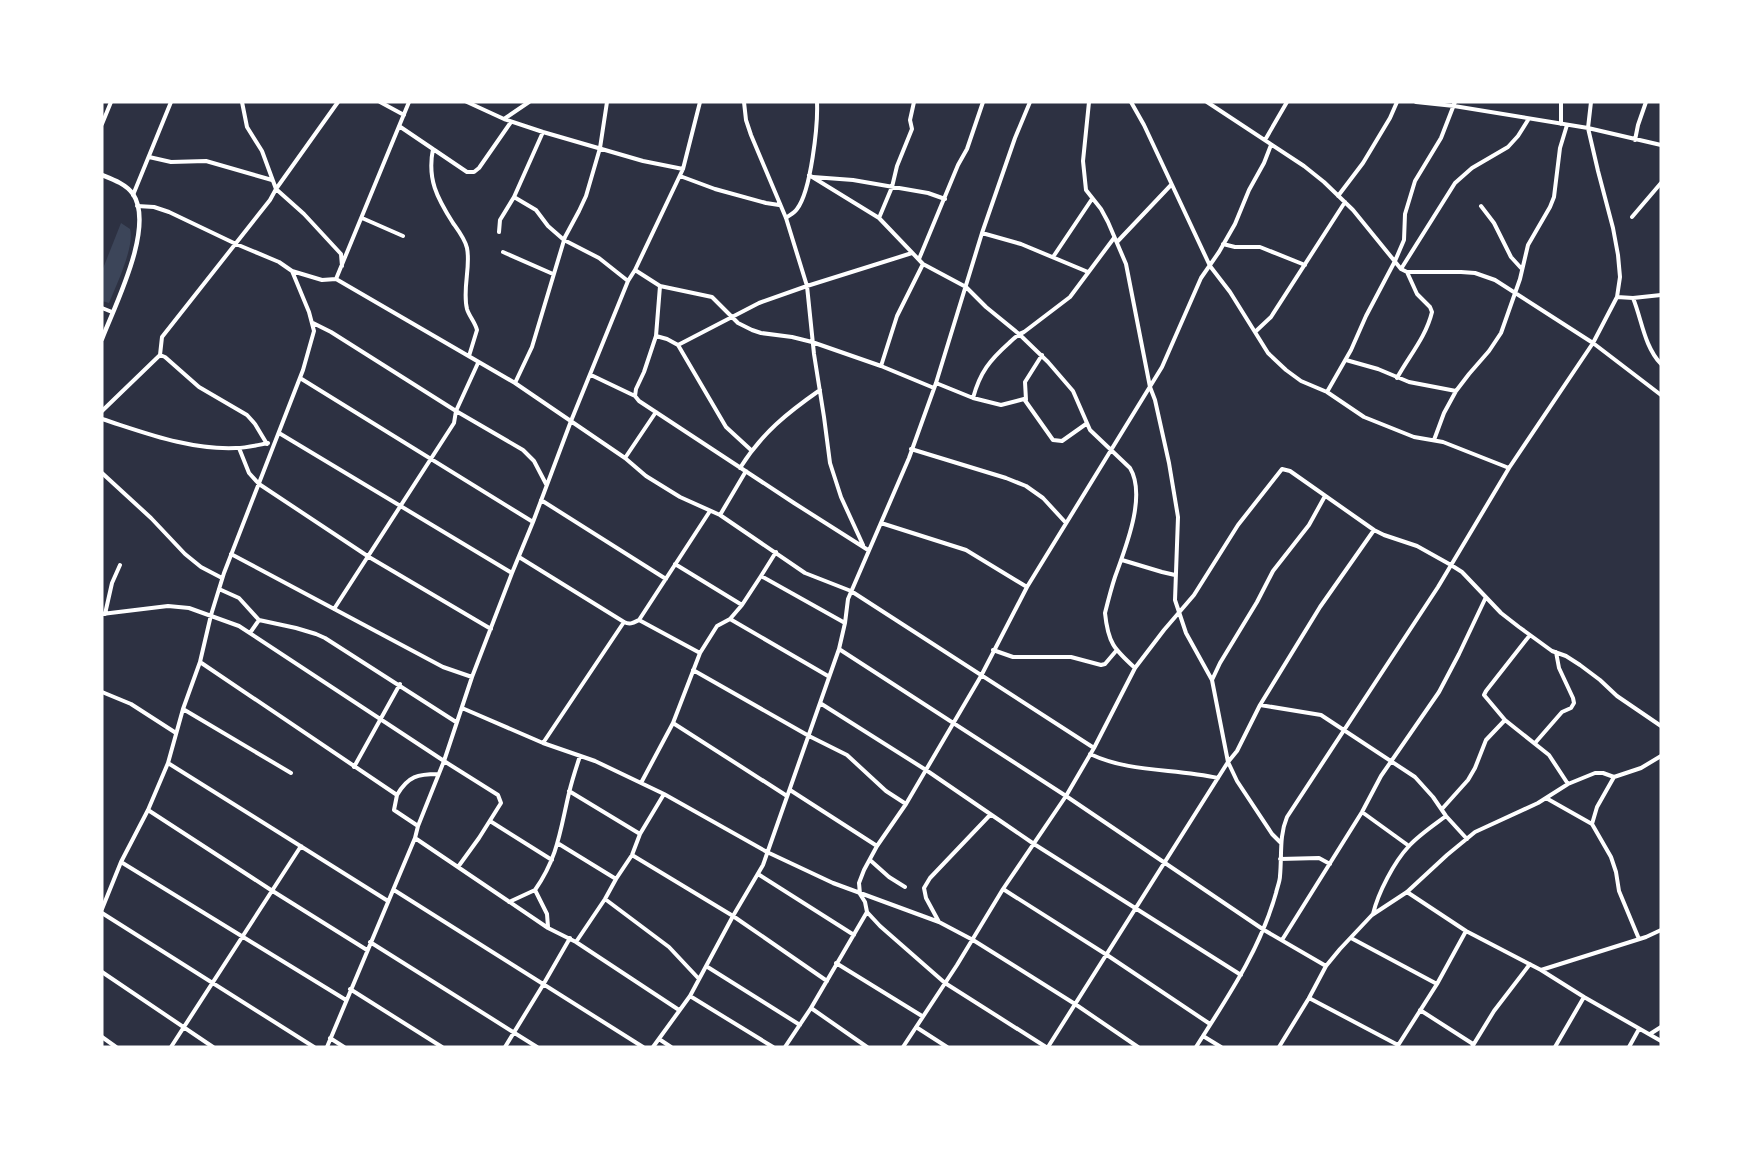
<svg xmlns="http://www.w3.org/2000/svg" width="1763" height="1149" font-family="'Titillium Web',sans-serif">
<rect width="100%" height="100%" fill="#2d3142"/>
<path fill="#3c4559" d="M 121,223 L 130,229 C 135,246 116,286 109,303 L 102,301 L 102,271 Z"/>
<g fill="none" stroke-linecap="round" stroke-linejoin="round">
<path stroke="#fff" stroke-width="4" d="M 242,102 L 247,127 L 262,151 L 276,189 L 304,214 L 341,254 L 342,266
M 380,102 L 404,115
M 467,102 L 504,119 L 543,132 L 643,161 L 683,169
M 744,102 L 746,120 L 751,135 L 786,218 L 807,286 L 814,354 L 824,417 L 830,463 L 841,497 L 863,545
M 1089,102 L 1083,161 L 1086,190 L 1101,209 L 1108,222 L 1126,264 L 1150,387 L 1155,400 L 1169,463 L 1178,517 L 1175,600 L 1186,633 L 1212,680 L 1228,762 L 1237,781 L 1272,834 L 1280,842
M 1131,102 L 1144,125 L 1210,266 L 1230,292 L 1268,353 L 1286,370 L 1301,381 L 1327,392 L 1364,417 L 1414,437 L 1443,442 L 1509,468
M 1207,102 L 1304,166 L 1324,182 L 1353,210 L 1401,269 L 1407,272 L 1461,272 L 1475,273 L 1495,280 L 1593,343 L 1661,395
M 1416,102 L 1454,106 L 1588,128 L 1661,145
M 504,119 L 529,102
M 102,124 L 111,102
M 1561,124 L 1561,102
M 399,126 L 467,172 L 474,172 L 479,168 L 511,122
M 1265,140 L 1287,102
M 1635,140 L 1638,125 L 1646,102
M 433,149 C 427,179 437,198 453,223 C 458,230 465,239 467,248 C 471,267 462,289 467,309 C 469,316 475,322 477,330 L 469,356
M 149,157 L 171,162 L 206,161 L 272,180
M 809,175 L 879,218 L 923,264 L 966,287 L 986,307 L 1019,334 L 1048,362 L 1073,391 L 1090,430 L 1130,468 C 1147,496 1125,549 1115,577 C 1111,589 1108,601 1105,613 C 1108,643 1114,649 1135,668
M 680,176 L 715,189 L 766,203 L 779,205
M 813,177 L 853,180 L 928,193 L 945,199
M 133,195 L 171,102
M 1338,196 L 1363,163 L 1390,118 L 1397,102
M 514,197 L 536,210 L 548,226 L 564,240 L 599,258 L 628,281
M 1481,206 L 1494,223 L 1511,257 L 1521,268
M 1632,217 L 1661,183
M 362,218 L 403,236
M 786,218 C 790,215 794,213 797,209 C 811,191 818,125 817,102
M 879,218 L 892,187 L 897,166 L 912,129 L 910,120 L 914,102
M 499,232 L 500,220 L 514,197 L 543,132
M 982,233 L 1021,244 L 1088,272
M 1117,242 L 1171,185
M 1223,244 L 1235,247 L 1260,247 L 1305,265
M 503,252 L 553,274
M 1053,257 L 1092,199
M 919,259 L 958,165 L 967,149 L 983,102
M 1401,269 L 1455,183 L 1472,168 L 1508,147 L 1518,136 L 1528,120
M 635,270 L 660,286 L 712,297 L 738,323 L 752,330 L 761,333 L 792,337 L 812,342 L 881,366 L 934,388
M 292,271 L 322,280 L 336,279 L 515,383 L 625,458 L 646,476 L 680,497 L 720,515 L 805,573 L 851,591 L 1094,748
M 336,279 L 409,102
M 660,286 L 656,336 L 644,372 L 636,389 L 635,396 L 639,401 L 794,503 L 868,550
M 1617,297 L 1633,298 L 1661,295
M 1633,298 C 1642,320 1644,346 1661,364
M 102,308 L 112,312
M 313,323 L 331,332 L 456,411 L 523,450 L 534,461 L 546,484
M 1255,332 L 1271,317 L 1345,202
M 656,336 L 667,339 L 678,345 L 726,427 L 751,450
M 678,345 L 759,303 L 807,286 L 912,253
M 160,355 L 162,337 L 270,200 L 276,189 L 338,102
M 1346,360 L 1378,369 L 1409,382 L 1456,391
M 881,366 L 897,316 L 923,264
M 591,375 L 635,396
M 300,378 L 533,522
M 1397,378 C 1409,356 1426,337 1432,312 L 1430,307 L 1417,294 L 1407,272
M 515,383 L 532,347 L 565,237 L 579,211 L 586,196 L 600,148 L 607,102
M 936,383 L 973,398 L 1001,405 L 1024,399 L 1053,440 L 1062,441 L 1086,424
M 1327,392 L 1351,350 L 1366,316 L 1395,261 L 1404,240 L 1405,214 L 1415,181 L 1441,138 L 1455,102
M 973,398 C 980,372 990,360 1009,343 C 1014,338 1018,334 1024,332 L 1070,297 L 1114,238
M 1026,400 L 1025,382 L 1042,355
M 102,411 L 160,355 L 165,357 L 199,387 L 247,415 L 255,424 L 267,444
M 102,419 C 146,433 189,450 236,448 C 247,448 258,445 268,443
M 279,433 L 512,573
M 1434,440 L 1444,413 L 1456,391 L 1469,374 L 1489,351 L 1501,333 L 1520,279 L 1528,245 L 1550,207 L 1554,197 L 1560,148 L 1567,125
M 239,448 L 249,473 L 259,484 L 369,557 L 491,629
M 911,449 L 1006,478 L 1026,486 L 1043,498 L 1066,523
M 625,458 L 656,412
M 740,468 C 762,433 787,413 820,390
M 102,473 L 151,518 L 185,554 L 201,567 L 222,578
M 541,500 L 666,579
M 720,515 L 746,471
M 881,523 L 966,550 L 1027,587
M 231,554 L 443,667 L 472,677
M 519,557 L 624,622 C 630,625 633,623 639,620 L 710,511
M 1122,560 L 1162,572 L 1175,575
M 675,564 L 742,605
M 761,576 L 776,552
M 219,589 L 239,598 L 259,620 L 296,628 L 316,634 L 325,638 L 456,722
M 334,609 L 454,423 L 456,411 L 478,363
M 102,614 L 168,606 L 189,608 L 239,626 L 444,761 L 498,795 L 501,803 L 479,838 L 458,867
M 105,614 L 112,583 L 120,565
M 730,619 L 828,676
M 639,620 L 700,653
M 250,633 L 259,620
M 1530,635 L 1486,691 L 1484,695 L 1505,720 L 1549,755 L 1568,784
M 839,649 L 1066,796 L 1264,930 L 1326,966
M 993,650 L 1013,657 L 1071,657 L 1101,665 L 1105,664 L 1116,651
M 200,662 L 397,795 L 394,810 L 418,826
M 693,670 L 809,736 L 847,755 L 886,791 L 906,804
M 1212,680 L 1220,663 L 1257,602 L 1273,571 L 1309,525 L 1325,496
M 102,692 L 131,704 L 176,733
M 820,703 L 926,770 L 1034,844 L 1241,975
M 1260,705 L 1321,715 L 1415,777 L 1433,797 L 1446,816 L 1467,839
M 462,708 L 543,743 L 595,761 L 664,794 L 767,852 L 833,883 L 939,922 L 973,940 L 1075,1004 L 1138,1047
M 183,709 L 291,773
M 673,723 L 787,796
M 543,743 L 624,622
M 1535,743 L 1562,712 L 1571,708 L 1574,703 L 1573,698 L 1559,668 L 1556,652
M 1090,754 C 1130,773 1175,768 1218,778
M 168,763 L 388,901
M 354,767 L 400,684
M 641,783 L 673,723 L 700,653 L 717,626 L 730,619 L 742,605 L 761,576 L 845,623
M 790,790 L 877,846
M 569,791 L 640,834
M 397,795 C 408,776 418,774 438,774
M 1546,798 L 1592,824 L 1611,857 L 1616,872 L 1619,891 L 1639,939
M 1442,809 L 1468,780 L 1475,768 L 1486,740 L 1505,720
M 148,810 L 271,890 L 367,950
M 1362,812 L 1409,846
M 490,821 L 552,860
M 1592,824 L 1597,807 L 1614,777
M 415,838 L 548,928 L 576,942 L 679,1010
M 559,844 L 616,879
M 632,855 L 733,916 L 827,981
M 1280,859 L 1319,858 L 1330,864
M 870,860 L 889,877 L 905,887
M 121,862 L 346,1000
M 758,874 L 854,935
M 1003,889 L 1107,955 L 1210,1024
M 394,890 L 643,1047
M 1407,892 L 1466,931 L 1541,970 L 1584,997 L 1661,1041
M 605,899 L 669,947 L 699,979
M 509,902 L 535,890
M 102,909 L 121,862 L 148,810 L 168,763 L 183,709 L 200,662 L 211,615 L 224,573 L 303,370 L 314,331 L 309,312 L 292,271 L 279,262 L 236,244 L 169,212 L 154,207 L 137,206
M 867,912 L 880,926 L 945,983 L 1046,1047
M 102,913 L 314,1047
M 1373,914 C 1378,893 1394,862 1409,846 C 1419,835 1434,825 1446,816
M 939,922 L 926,898 L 924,888 L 930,878 L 990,815
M 548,927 L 547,914 L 535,890 C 558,857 560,831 569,793 C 572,780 576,768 580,756
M 1351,938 L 1437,984
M 1282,940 L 1362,812 L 1381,776 L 1439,692 L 1459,654 L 1486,597
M 370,942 L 537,1047
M 576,942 L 605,899 L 616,879 L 632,855 L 640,834 L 664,794
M 836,963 L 922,1016
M 706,966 L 800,1025
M 1541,970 L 1646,937 L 1661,930
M 102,972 L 213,1047
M 350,989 L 442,1047
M 690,996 L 773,1047
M 1309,998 L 1398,1045
M 811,1008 L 867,1047
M 1420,1010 L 1473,1044
M 916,1027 L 947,1047
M 1650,1034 L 1661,1027
M 1203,1036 L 1221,1047
M 102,1037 L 116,1047
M 330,1038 L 344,1047
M 659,1039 L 671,1047
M 171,1047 L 301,846
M 327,1047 L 415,838 L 418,826 L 444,761 L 472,677 L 512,573 L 533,522 L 571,421 L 628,281 L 635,270 L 683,169 L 700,102
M 505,1047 L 543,985 L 570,938
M 653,1047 L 690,996 L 733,916 L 763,865 L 839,649 L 845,623 L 848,599 L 909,458 L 936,383 L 982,233 L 1015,138 L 1030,102
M 785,1047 L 811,1008 L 867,912 L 865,902 L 860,894 L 859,883 L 864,870 L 877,846 L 906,804 L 981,676 L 1027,587 L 1162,367 L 1201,278 L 1219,252 L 1235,224 L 1249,190 L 1264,163 L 1271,145
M 903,1047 L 957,965 L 1003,889 L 1066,796 L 1094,748 L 1135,668 L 1164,630 L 1194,595 L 1238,525 L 1282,469 L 1290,471 L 1374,530 L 1384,535 L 1417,546 L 1451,565 L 1462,572 L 1501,613 L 1519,627 L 1552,651 L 1566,656 L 1580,665 L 1600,680 L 1617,696 L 1661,726
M 1048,1047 L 1228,762 L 1237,751 L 1260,705 L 1320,607 L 1374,530
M 1196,1047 C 1227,998 1260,950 1276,893 C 1277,888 1280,881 1280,876 C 1282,855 1279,836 1287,817 L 1438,587 L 1509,468 L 1593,343 L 1617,297 L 1620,277 L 1618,255 L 1613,228 L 1598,171 L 1588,128 L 1591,102
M 1279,1047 L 1309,998 L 1326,966 L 1340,949 L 1372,915 L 1407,892 L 1447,855 L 1475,832 L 1538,803 L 1568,784 L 1595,773 L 1603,773 L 1614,777 L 1641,768 L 1661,756
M 1397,1047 L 1437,984 L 1466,931
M 1472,1047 L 1494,1011 L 1530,964
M 1555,1047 L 1584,997
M 1629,1047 L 1639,1029"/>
<path stroke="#fff" stroke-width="4.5" d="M 102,175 C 112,179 126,184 133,194 C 155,227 115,305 102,339"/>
</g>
<rect width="1763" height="1149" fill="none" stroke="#ffffff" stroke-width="207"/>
</svg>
